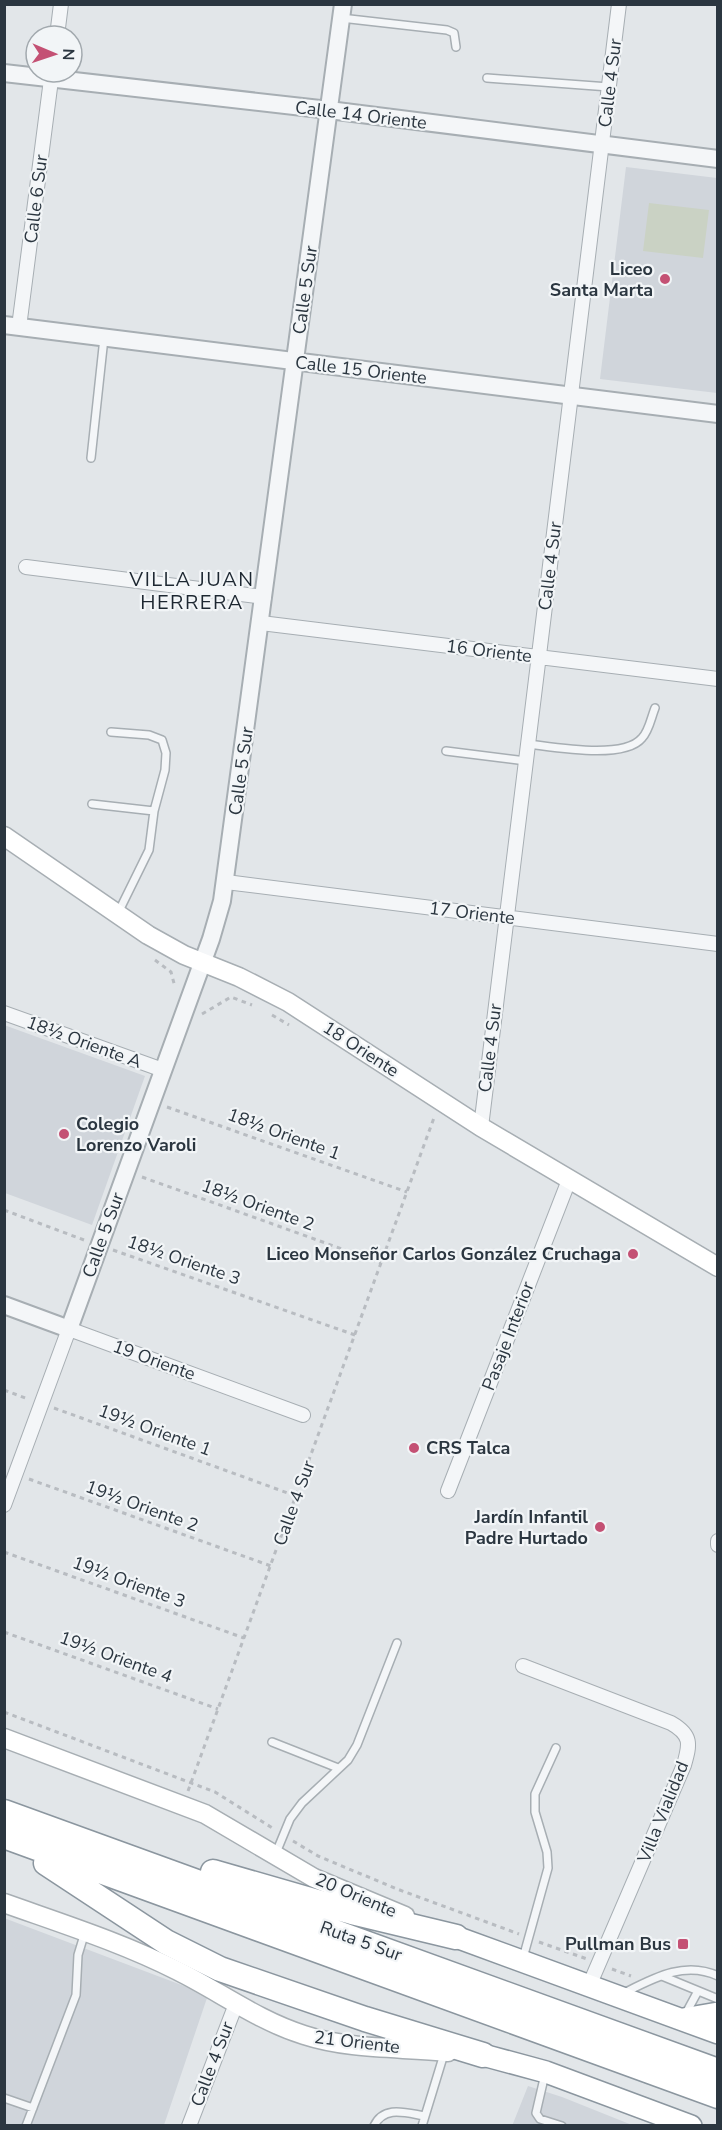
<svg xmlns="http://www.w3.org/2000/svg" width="722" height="2130" font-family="'Nunito Sans',sans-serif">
<rect width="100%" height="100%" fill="#e2e6e9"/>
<path fill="#d0d5db" d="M 626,167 L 717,178 L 717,393 L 600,379 Z
M 4,1025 L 145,1076 L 92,1225 L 5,1193 Z
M 4,1918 L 208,1995 L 164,2125 L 5,2125 Z
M 528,2086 L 562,2097 L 632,2125 L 512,2126 Z"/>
<path fill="#cad2c4" d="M 649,203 L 709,210 L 703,258 L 643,251 Z"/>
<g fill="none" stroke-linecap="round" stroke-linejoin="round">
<g stroke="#a7aeb3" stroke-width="10">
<path id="service" d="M 341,18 L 447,30 L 454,33 L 456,47
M 487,78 L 609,87
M 91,458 L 104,338
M 111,732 L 149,735 L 162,740 L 166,753 L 165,770 L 154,811 L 149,850 L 118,913
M 528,744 C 554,747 624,760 642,738 C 649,731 651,718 655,708
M 446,751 L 526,761
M 92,804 L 154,811
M 272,1742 L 338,1768
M 276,1853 L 290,1819 L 302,1803 L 348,1760 L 357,1745 L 397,1643
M 523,1958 L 548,1868 L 547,1852 L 535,1812 L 535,1794 L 556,1748
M 662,1976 L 718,1999
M 622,1994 C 652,1979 684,1960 718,1976
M 685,2015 L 698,1991
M 545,2074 L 536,2113 L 540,2119 L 562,2126
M 4,2098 L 33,2108
M 26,2126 L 76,1995 L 78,1955 L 85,1932
M 374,2126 C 384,2105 406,2113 425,2116
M 422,2126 L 444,2054"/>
</g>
<g stroke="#a7aeb3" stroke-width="16">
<path id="minor" d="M 57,36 L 61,4
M 19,327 L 52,72
M 26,567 L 264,597
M 261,623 L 718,679
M 226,882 L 718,944
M 4,1013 L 163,1070
M 481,1127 L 619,4
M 448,1491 L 569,1180
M 4,1505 L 69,1329 L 303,1415
M 718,1541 L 718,1545
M 523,1666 L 671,1723 C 692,1735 690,1744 684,1765 L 589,1986
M 189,2126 L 236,2004"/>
</g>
<g stroke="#a7aeb3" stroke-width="20">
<path id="tertiary" d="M 4,73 L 329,110 L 718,159
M 4,325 L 718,414
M 4,1305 L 69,1329 L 211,939 L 222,901 L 343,4"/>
</g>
<g stroke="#a7aeb3" stroke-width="21">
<path id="secondary" d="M 4,836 L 148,935 L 184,955 L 239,977 L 288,1002 L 481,1127 L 718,1267
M 4,1738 L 205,1814 L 314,1878 L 405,1916
M 4,1903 C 63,1924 123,1943 178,1971 C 220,1992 259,2021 304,2035 C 350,2050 400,2047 448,2052"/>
</g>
<g stroke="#8b969f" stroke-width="24">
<path id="trunk" d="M 456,1937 L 718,2033
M 683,2019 L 718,2013
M 483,2055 L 546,2072 L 691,2126"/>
</g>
<g stroke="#8b969f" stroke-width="27">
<path id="motorway" d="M 4,1812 L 718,2071
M 4,1836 L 718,2096
M 46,1863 L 166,1942 L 220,1969 L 365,2019 L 483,2055
M 213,1872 L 352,1912 L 456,1937"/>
</g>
<path stroke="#b8bcc1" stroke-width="3" stroke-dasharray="4.5 4.5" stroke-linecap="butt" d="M 155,960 L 171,972 L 175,987
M 202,1014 L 231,997 L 252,1005
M 272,1015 L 289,1025
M 167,1107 L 407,1192
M 142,1177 L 381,1263
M 4,1210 L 84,1240
M 113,1250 L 355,1335
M 4,1390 L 28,1399
M 54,1408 L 296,1496
M 29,1479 L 271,1566
M 4,1552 L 244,1638
M 4,1632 L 218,1709
M 4,1712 L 215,1792 L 274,1829
M 188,1791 L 435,1115
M 293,1841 L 318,1856 L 397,1889 L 519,1934
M 539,1942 L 587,1959
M 612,1969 L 631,1976"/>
<use href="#service" stroke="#f4f6f8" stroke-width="7"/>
<use href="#minor" stroke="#f4f6f8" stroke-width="14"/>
<use href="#tertiary" stroke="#f4f6f8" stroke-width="16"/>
<use href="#secondary" stroke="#fff" stroke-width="18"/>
<use href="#trunk" stroke="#fff" stroke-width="21"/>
<use href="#motorway" stroke="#fff" stroke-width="24"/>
</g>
<g fill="#c45174" stroke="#f2f5f7" stroke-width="2">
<circle cx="665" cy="279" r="6"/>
<circle cx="64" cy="1134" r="6"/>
<circle cx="633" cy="1254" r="6"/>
<circle cx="414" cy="1448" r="6"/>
<circle cx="600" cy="1527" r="6"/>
<rect x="677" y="1938" width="12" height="12" rx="3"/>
</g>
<g text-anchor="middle" stroke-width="4.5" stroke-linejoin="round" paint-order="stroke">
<g font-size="18" fill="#2b3640" stroke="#f2f5f7">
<text transform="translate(610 83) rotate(-83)" y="6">Calle 4 Sur</text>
<text transform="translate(361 115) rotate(7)" y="6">Calle 14 Oriente</text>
<text transform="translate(36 199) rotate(-83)" y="6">Calle 6 Sur</text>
<text transform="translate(305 290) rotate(-82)" y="6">Calle 5 Sur</text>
<text transform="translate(361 370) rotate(7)" y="6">Calle 15 Oriente</text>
<text transform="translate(550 566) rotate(-83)" y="6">Calle 4 Sur</text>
<text transform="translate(489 651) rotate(7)" y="6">16 Oriente</text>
<text transform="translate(241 771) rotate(-82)" y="6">Calle 5 Sur</text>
<text transform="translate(472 913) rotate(7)" y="6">17 Oriente</text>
<text transform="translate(84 1042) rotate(20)" y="6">18½ Oriente A</text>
<text transform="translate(490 1048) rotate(-83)" y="6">Calle 4 Sur</text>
<text transform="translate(361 1049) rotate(33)" y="6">18 Oriente</text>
<text transform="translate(284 1134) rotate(20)" y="6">18½ Oriente 1</text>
<text transform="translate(258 1205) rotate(20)" y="6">18½ Oriente 2</text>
<text transform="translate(103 1235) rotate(-70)" y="6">Calle 5 Sur</text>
<text transform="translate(184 1260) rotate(19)" y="6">18½ Oriente 3</text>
<text transform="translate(508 1336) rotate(-69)" y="6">Pasaje Interior</text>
<text transform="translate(154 1360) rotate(20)" y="6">19 Oriente</text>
<text transform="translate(155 1430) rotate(20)" y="6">19½ Oriente 1</text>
<text transform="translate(294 1503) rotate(-70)" y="6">Calle 4 Sur</text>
<text transform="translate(142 1506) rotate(20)" y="6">19½ Oriente 2</text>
<text transform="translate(129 1582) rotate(20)" y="6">19½ Oriente 3</text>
<text transform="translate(116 1657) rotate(20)" y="6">19½ Oriente 4</text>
<text transform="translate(663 1812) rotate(-68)" y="6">Villa Vialidad</text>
<text transform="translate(356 1895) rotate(23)" y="6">20 Oriente</text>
<text transform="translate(361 1941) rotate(20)" y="6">Ruta 5 Sur</text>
<text transform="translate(357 2042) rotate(7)" y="6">21 Oriente</text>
<text transform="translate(212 2064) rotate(-69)" y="6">Calle 4 Sur</text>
</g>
<g font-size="18" font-weight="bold" fill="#2b3640" stroke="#f2f5f7" text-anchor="end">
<text x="653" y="275">Liceo<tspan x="653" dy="21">Santa Marta</tspan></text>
<text x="76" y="1130" text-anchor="start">Colegio<tspan x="76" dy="21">Lorenzo Varoli</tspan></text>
<text x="621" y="1260">Liceo Monseñor Carlos González Cruchaga</text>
<text x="426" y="1454" text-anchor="start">CRS Talca</text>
<text x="588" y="1523">Jardín Infantil<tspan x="588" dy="21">Padre Hurtado</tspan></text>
<text x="671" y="1950">Pullman Bus</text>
</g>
<g font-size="20" letter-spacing="1.5" fill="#1d2731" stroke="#f2f5f7">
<text x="192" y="586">VILLA JUAN<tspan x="192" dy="23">HERRERA</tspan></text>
</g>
</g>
<rect width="722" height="2130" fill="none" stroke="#2b3640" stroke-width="12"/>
<g transform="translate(54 54) rotate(92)"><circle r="28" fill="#f2f5f7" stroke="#a2a9ae" stroke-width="1.5"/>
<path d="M0-4.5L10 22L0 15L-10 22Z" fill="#c45174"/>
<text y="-9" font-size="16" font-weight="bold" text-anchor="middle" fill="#2b3640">N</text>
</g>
</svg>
